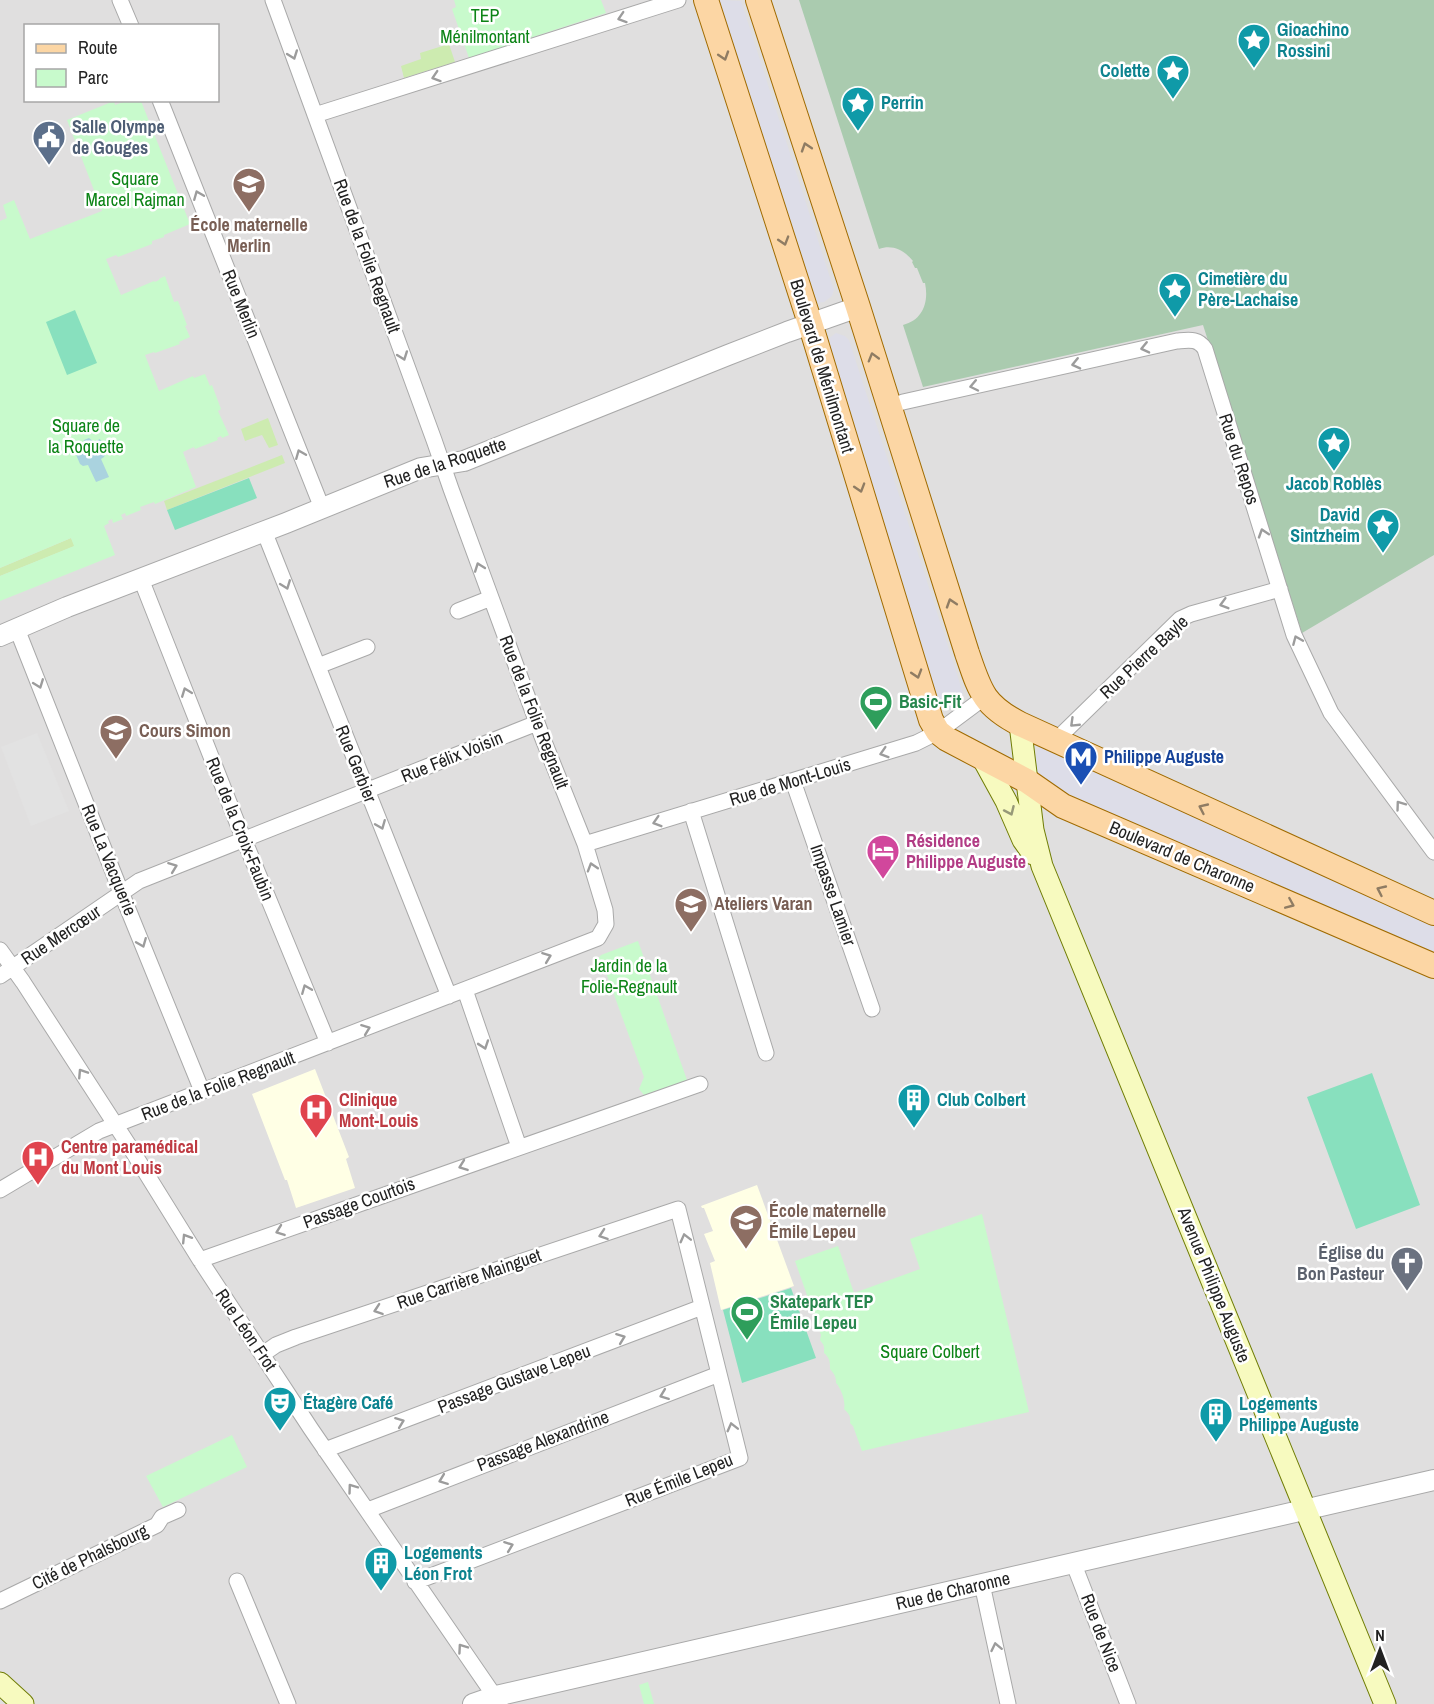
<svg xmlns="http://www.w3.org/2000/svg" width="1434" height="1704" font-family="'Archivo Narrow',sans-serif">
<rect width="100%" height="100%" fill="#f2efe9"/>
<path fill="#e0dfdf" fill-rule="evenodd" d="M 0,0 L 1434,0 L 1434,1704 L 0,1704 ZM 26,26 L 218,26 L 218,100 L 26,100 Z"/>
<path fill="#ffffe5" d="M 315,1069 L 349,1157 L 346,1159 L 355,1188 L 296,1208 L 287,1180 L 285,1180 L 252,1094 Z
M 757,1185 L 794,1286 L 721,1310 L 710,1263 L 715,1261 L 704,1234 L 713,1231 L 704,1208 L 702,1208 L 701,1206 Z"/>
<path fill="#cdebb0" d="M 449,44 L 455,62 L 404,78 L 401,66 L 421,59 L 420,53 Z
M 268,418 L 278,445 L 269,448 L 262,435 L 245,441 L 241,429 Z
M 282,455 L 285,463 L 167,510 L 164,501 Z
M 71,538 L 75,546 L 0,576 L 0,568 Z"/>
<path fill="#aacbaf" d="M 799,0 L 1434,0 L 1434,555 L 1302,633 L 1203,325 L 923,387 L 903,325 C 923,320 929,302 925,283 L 923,283 L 917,268 L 915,268 L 912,262 L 913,261 C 904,250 892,244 879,249 Z"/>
<path fill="#c8facc" d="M 454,0 L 601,0 L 606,13 L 469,58 L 452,9 L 456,7 Z
M 114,101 L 115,105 L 126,101 L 141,101 L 190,224 L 164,235 L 164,237 L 152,241 L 152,244 L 118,257 L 116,255 L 106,259 L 121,295 L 154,281 L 155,282 L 159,280 L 159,279 L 165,276 L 174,302 L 178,301 L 187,325 L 185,326 L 190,337 L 179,342 L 180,344 L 155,353 L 154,352 L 145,355 L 159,391 L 193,376 L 194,378 L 205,374 L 210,386 L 212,385 L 221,409 L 218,411 L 229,435 L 222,438 L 221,436 L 217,438 L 218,440 L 195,449 L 194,447 L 183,452 L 196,487 L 155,504 L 154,502 L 140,507 L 141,510 L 126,516 L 125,513 L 121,515 L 123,519 L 113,523 L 112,519 L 108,521 L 109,523 L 104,526 L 115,555 L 0,601 L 0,576 L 74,546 L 71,538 L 0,568 L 0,221 L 7,218 L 3,205 L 14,200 L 30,239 L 102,211 L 67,120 Z
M 638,941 L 687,1080 L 644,1095 L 639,1089 L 644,1077 L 605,970 L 593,964 L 601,955 Z
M 982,1214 L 1029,1412 L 862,1451 L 853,1426 L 850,1423 C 851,1416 849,1414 844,1409 C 846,1402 841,1388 836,1383 C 836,1376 834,1374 830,1369 C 830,1362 830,1358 824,1353 C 824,1345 825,1347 820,1340 L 821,1335 L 795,1261 L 838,1246 L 854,1293 L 920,1269 L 910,1239 Z
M 232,1435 L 247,1467 L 163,1507 L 146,1476 Z
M 648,1682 L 654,1704 L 644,1704 L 639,1685 Z"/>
<path fill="#88e0be" d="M 75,310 L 97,363 L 67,375 L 46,322 Z
M 249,478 L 257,498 L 175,530 L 167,510 Z
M 1372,1073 L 1420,1205 L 1356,1229 L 1307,1097 Z
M 791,1288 L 816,1358 L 742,1383 L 723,1310 Z"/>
<path fill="#e2e2e2" d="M 37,733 L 69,811 L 31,826 L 1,747 Z"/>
<path fill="#dddde8" d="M 721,0 L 741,1 L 834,290 L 832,296 L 824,302 L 816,303 L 812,300 L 719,3 Z
M 836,333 L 845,336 L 849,340 L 963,693 L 960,704 L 951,709 L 942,707 L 937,701 L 826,342 L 828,339 Z
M 1041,747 L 1044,747 L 1434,924 L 1434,959 L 1044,783 L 1036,776 L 1034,762 L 1038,749 Z"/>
<path fill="#aad3df" d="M 89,438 L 94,442 L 100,439 L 106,453 L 104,457 L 101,459 L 109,477 L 96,482 L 88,465 L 83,466 L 80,464 L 74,450 L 82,447 L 84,440 Z"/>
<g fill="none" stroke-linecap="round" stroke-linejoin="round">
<g stroke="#a9a9a9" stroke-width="17">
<path id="minor" d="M 120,0 L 131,26
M 160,100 L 322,508
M 315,115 L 678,0
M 888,407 L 903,402 L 1177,341 C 1189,340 1198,338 1205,349 L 1294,635 L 1331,713 L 1434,852
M 264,531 L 449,996
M 141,579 L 238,825 L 328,1043
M 458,611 L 491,598
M 17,629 L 121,892 L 202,1091
M 318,666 L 367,647
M 1056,740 L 1180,619 L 1191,614 L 1280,589
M 793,781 L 872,1009
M 691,811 L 766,1053
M 585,844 L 916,743 L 938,732 L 985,697
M 0,950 L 23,982 L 128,1144 L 200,1260 L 311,1429 L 500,1704
M 0,976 L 139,881 L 537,723
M 465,990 L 519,1147
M 0,1190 L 99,1131 L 598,938 L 606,924 L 605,910 L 585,844 L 543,739 L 451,489 L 434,440 L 273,0
M 200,1260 L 700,1084
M 263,1354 L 276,1345 L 296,1337 L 678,1209 L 740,1458 L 415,1582
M 325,1450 L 702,1307
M 368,1510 L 719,1374
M 1073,1562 L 1128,1704
M 237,1581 L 288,1704
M 982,1584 L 1008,1704
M 0,1601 L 157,1525 L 162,1517 L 178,1510"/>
</g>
<g stroke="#a9a9a9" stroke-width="22">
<path id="tertiary" d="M 0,636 L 67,607 L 286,523 L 421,468 L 464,461 L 728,355 L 787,332 L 858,307
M 473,1704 L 496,1696 L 1434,1480"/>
</g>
<g stroke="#707d05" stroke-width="23">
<path id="secondary" d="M 1020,724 L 1033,830 L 1042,866 L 1385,1704
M 983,759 L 1006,801 L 1023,840 L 1033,854
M 0,1683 L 23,1704"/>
</g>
<g stroke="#a06b00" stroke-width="26">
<path id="primary" d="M 706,0 L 810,323 L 931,720 L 938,732 L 947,739 L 1027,781 L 1063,806 L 1434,966
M 758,0 L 858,307 L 967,653 C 980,691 983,705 1020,724 L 1434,913"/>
</g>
<use href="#minor" stroke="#fff" stroke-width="15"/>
<use href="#tertiary" stroke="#fff" stroke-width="20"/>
<use href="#secondary" stroke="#f7fabf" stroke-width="21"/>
<use href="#primary" stroke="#fcd6a4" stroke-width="24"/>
</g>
<defs><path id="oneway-chevron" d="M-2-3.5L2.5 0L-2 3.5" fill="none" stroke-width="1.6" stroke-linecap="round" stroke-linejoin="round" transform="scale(1.5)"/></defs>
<g stroke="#9c9c9c">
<use href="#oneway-chevron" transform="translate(622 18) rotate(162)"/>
<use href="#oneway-chevron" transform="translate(293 55) rotate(70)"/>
<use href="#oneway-chevron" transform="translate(436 77) rotate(162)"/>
<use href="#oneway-chevron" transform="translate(198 195) rotate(-112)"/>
<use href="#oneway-chevron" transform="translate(1145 348) rotate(167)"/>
<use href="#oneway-chevron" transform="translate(403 356) rotate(70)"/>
<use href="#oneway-chevron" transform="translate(1076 364) rotate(167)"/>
<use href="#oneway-chevron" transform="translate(974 386) rotate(168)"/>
<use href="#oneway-chevron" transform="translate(300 454) rotate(-112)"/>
<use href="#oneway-chevron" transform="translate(1263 533) rotate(-108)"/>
<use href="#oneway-chevron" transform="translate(479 567) rotate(-110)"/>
<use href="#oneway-chevron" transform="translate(286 585) rotate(69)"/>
<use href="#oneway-chevron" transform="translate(1224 604) rotate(164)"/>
<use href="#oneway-chevron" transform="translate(1297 640) rotate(-113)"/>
<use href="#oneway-chevron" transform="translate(39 684) rotate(69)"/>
<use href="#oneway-chevron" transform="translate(186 692) rotate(-111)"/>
<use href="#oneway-chevron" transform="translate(1074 723) rotate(136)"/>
<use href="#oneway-chevron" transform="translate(884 753) rotate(163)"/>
<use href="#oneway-chevron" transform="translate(1400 805) rotate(-126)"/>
<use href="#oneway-chevron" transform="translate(657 822) rotate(163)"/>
<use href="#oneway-chevron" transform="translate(381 825) rotate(68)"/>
<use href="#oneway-chevron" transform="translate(173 867) rotate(-21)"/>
<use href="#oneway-chevron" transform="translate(592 867) rotate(-107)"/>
<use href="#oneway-chevron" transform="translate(142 943) rotate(68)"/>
<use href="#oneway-chevron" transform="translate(547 957) rotate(-21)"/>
<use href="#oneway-chevron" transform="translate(306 989) rotate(-112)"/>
<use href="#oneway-chevron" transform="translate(366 1029) rotate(-21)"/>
<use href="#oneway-chevron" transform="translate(484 1045) rotate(71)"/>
<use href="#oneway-chevron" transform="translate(82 1073) rotate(-123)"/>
<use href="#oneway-chevron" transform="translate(463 1166) rotate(160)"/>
<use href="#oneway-chevron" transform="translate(280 1231) rotate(160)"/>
<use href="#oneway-chevron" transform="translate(603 1235) rotate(161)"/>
<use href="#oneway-chevron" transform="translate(186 1238) rotate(-122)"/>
<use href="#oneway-chevron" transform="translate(685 1238) rotate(-104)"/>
<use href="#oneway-chevron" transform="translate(378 1310) rotate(161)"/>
<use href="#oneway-chevron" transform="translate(621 1338) rotate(-21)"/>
<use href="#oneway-chevron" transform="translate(664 1395) rotate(159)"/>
<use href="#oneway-chevron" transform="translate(400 1422) rotate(-21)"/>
<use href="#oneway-chevron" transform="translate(732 1427) rotate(-104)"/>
<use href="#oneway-chevron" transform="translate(443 1480) rotate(159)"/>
<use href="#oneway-chevron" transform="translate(352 1488) rotate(-126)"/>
<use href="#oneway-chevron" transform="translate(509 1546) rotate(-21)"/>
<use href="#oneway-chevron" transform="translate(996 1647) rotate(-102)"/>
<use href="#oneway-chevron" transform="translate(462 1648) rotate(-125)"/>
</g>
<g stroke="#8f7c63">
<use href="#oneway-chevron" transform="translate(724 56) rotate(72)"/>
<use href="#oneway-chevron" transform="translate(806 147) rotate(-108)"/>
<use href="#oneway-chevron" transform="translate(784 241) rotate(73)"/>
<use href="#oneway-chevron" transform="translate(873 357) rotate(-106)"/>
<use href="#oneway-chevron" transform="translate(860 488) rotate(73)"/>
<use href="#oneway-chevron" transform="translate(951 603) rotate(-108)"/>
<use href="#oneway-chevron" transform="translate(917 674) rotate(73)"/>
<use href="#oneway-chevron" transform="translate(1203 808) rotate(-155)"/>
<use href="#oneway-chevron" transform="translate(1381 890) rotate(-155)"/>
<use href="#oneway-chevron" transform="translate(1290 904) rotate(23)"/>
</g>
<use stroke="#979978" href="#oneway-chevron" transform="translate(1010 811) rotate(66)"/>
<defs>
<g id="sight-pin" transform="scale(1.725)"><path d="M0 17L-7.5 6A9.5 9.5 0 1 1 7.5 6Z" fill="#0f9aa8" stroke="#fff"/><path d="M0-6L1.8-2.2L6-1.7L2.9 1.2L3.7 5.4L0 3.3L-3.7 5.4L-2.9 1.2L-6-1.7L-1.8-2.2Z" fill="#fff"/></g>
<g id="civic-pin" transform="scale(1.725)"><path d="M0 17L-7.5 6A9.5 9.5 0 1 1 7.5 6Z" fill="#5c6f8a" stroke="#fff"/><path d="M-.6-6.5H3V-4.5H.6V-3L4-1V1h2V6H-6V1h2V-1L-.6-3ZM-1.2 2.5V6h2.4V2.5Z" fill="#fff"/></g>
<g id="school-pin" transform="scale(1.725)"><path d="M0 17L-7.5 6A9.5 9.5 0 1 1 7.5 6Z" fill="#8d6e63" stroke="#fff"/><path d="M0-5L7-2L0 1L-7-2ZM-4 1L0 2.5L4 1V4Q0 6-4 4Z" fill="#fff"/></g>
<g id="stadium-pin" transform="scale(1.725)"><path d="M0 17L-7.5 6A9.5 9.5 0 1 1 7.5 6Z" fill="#2e9e5b" stroke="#fff"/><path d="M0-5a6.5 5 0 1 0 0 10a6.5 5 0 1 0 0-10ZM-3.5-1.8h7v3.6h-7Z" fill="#fff"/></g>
<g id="university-pin" transform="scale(1.725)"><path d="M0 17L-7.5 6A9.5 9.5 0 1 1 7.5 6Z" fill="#8d6e63" stroke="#fff"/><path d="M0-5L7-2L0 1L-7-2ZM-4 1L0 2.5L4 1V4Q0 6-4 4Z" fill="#fff"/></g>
<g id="metro-pin" transform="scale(1.725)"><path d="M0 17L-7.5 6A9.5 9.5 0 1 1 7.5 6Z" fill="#1a4fb4" stroke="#fff"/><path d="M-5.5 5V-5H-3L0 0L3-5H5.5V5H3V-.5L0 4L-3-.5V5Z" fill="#fff"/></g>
<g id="hotel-pin" transform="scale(1.725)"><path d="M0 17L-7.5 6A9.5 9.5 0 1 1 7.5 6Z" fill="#d1479c" stroke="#fff"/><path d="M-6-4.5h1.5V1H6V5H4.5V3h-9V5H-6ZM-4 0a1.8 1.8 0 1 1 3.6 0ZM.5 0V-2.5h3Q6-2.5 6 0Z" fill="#fff"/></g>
<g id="building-pin" transform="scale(1.725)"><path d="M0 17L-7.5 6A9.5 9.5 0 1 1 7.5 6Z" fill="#0f9aa8" stroke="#fff"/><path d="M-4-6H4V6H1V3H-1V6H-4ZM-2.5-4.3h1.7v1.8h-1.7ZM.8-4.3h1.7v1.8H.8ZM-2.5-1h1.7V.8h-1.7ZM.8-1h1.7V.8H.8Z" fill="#fff"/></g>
<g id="hospital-pin" transform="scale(1.725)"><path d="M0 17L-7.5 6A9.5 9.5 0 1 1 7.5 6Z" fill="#e0444e" stroke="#fff"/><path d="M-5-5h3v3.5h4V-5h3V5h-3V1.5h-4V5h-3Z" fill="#fff"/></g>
<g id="church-pin" transform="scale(1.725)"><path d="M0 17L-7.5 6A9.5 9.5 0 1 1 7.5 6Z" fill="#6b7280" stroke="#fff"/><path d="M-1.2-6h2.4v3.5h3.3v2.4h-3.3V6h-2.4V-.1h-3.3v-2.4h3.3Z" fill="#fff"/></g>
<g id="theatre-pin" transform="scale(1.725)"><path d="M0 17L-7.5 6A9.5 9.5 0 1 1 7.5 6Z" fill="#0f9aa8" stroke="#fff"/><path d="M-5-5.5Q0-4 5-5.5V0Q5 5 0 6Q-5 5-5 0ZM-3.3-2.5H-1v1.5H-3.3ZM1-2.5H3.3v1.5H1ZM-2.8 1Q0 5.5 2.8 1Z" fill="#fff"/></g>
</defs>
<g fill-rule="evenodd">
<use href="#sight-pin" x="1254" y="40"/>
<use href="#sight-pin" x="1173" y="71"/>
<use href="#sight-pin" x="858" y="103"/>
<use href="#civic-pin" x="49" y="137"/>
<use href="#school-pin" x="249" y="184"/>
<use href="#sight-pin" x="1175" y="289"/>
<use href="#sight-pin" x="1334" y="443"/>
<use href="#sight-pin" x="1383" y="525"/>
<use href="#stadium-pin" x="876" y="702"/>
<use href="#university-pin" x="116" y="731"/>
<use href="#metro-pin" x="1081" y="757"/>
<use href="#hotel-pin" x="883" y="851"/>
<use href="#university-pin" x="691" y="904"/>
<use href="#building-pin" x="914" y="1100"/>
<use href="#hospital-pin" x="316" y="1110"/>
<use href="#hospital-pin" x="38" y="1157"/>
<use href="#school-pin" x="746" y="1221"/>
<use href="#church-pin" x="1407" y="1263"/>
<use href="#stadium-pin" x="747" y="1312"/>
<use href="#theatre-pin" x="280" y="1403"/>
<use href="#building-pin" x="1216" y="1414"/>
<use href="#building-pin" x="381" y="1563"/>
</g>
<g text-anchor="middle" stroke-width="5" stroke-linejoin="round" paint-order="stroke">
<g font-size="18" fill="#0c8416" stroke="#fff">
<text x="485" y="22">TEP<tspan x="485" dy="21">Ménilmontant</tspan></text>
<text x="135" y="185">Square<tspan x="135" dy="21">Marcel Rajman</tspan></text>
<text x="86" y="432">Square de<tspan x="86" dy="21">la Roquette</tspan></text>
<text x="629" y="972">Jardin de la<tspan x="629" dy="21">Folie-Regnault</tspan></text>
<text x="930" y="1358">Square Colbert</text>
</g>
<g font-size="18" font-weight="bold" fill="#0d838f" stroke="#fff" text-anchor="start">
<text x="1277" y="36">Gioachino<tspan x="1277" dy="21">Rossini</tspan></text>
<text x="1150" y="77" text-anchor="end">Colette</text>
<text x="881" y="109">Perrin</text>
<text x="1198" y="285">Cimetière du<tspan x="1198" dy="21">Père-Lachaise</tspan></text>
<text x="1334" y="490" text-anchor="middle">Jacob Roblès</text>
<text x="1360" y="521" text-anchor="end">David<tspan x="1360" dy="21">Sintzheim</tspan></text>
<text x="937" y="1106">Club Colbert</text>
<text x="303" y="1409">Étagère Café</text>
<text x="1239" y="1410">Logements<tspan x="1239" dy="21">Philippe Auguste</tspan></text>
<text x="404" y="1559">Logements<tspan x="404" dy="21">Léon Frot</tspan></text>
</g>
<g font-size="18" font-weight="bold" fill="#4e5e75" stroke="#fff" text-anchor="start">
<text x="72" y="133">Salle Olympe<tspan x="72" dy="21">de Gouges</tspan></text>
</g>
<g font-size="18" font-weight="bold" fill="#785e54" stroke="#fff" text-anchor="start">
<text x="249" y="231" text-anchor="middle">École maternelle<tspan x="249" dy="21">Merlin</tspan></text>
<text x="139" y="737">Cours Simon</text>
<text x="714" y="910">Ateliers Varan</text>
<text x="769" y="1217">École maternelle<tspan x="769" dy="21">Émile Lepeu</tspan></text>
</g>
<g font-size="18" fill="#222" stroke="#fff">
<text transform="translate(367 256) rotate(70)" y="6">Rue de la Folie Regnault</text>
<text transform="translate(241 304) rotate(68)" y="6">Rue Merlin</text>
<text transform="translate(822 366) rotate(73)" y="6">Boulevard de Ménilmontant</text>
<text transform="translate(1239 459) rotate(72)" y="6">Rue du Repos</text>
<text transform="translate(445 463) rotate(-18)" y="6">Rue de la Roquette</text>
<text transform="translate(1144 657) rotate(-43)" y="6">Rue Pierre Bayle</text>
<text transform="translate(534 712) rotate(69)" y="6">Rue de la Folie Regnault</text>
<text transform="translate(452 757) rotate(-22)" y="6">Rue Félix Voisin</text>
<text transform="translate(356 764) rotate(68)" y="6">Rue Gerbier</text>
<text transform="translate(790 782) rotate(-17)" y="6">Rue de Mont-Louis</text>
<text transform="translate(240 829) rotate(68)" y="6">Rue de la Croix-Faubin</text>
<text transform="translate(1182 857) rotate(23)" y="6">Boulevard de Charonne</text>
<text transform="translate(109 860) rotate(68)" y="6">Rue La Vacquerie</text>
<text transform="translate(833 895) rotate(71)" y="6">Impasse Lamier</text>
<text transform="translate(61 935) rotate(-34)" y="6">Rue Mercœur</text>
<text transform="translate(218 1086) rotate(-21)" y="6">Rue de la Folie Regnault</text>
<text transform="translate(359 1203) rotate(-20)" y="6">Passage Courtois</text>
<text transform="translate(469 1279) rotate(-19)" y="6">Rue Carrière Mainguet</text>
<text transform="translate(1214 1285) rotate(68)" y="6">Avenue Philippe Auguste</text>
<text transform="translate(246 1330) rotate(56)" y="6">Rue Léon Frot</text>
<text transform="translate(514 1379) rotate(-21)" y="6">Passage Gustave Lepeu</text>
<text transform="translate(543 1441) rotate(-21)" y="6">Passage Alexandrine</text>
<text transform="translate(679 1480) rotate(-22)" y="6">Rue Émile Lepeu</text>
<text transform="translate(90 1557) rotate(-26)" y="6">Cité de Phalsbourg</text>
<text transform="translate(953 1591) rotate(-13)" y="6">Rue de Charonne</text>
<text transform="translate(1101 1633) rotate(69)" y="6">Rue de Nice</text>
</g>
<g font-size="18" font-weight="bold" fill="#27864d" stroke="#fff" text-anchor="start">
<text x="899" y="708">Basic-Fit</text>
<text x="770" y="1308">Skatepark TEP<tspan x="770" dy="21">Émile Lepeu</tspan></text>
</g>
<g font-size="18" font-weight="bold" fill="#164399" stroke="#fff" text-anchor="start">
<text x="1104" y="763">Philippe Auguste</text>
</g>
<g font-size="18" font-weight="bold" fill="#b23c85" stroke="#fff" text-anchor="start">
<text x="906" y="847">Résidence<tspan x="906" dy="21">Philippe Auguste</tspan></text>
</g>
<g font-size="18" font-weight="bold" fill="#be3a42" stroke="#fff" text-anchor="start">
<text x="339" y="1106">Clinique<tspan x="339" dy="21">Mont-Louis</tspan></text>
<text x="61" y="1153">Centre paramédical<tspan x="61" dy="21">du Mont Louis</tspan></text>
</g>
<g font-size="18" font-weight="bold" fill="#5b616d" stroke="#fff" text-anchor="end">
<text x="1384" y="1259">Église du<tspan x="1384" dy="21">Bon Pasteur</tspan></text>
</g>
</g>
<rect x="24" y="24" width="195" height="78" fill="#ffffff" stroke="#a7a7a7" stroke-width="1.5"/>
<rect x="36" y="44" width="30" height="9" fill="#fcd6a4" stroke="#a7a7a7" stroke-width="1.5"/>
<text x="78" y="54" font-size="18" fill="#222222">Route</text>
<rect x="36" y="69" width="30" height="18" fill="#c8facc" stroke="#a7a7a7" stroke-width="1.5"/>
<text x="78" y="84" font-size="18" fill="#222222">Parc</text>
<g transform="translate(1380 1650)" stroke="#ffffff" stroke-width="4.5" paint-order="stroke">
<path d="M0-4.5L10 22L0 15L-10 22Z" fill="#222222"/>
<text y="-9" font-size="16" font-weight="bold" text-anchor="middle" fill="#222222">N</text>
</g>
</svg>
